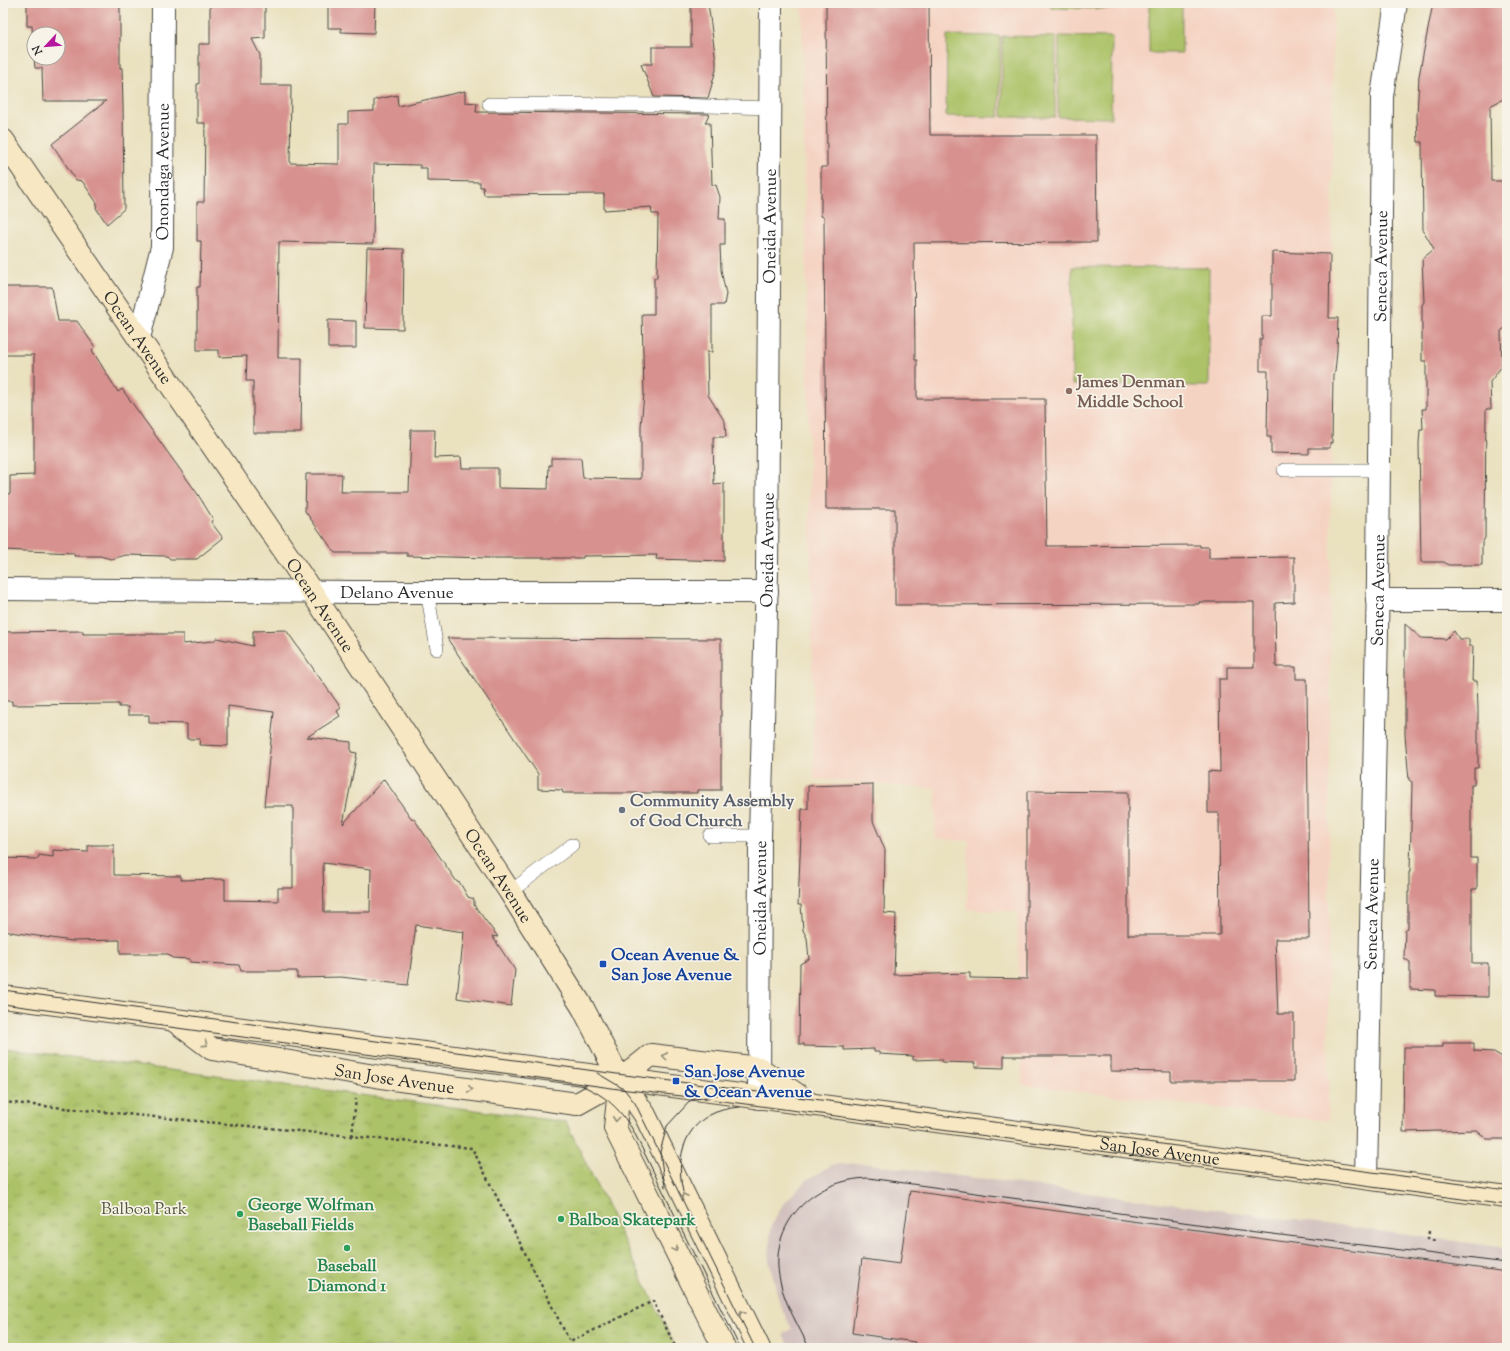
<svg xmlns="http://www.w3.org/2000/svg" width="1510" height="1351" font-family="'Sorts Mill Goudy',serif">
<defs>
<pattern id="park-tufts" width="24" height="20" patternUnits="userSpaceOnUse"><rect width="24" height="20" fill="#acc267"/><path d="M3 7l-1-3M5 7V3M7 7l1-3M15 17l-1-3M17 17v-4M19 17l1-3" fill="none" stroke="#8c9e55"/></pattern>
</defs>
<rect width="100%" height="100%" fill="#f7f3e8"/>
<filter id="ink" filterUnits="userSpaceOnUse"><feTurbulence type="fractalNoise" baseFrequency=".025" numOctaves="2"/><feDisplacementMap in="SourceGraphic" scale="8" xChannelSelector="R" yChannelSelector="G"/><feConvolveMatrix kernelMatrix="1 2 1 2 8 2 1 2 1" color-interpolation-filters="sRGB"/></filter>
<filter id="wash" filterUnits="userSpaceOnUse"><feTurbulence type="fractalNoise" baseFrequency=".012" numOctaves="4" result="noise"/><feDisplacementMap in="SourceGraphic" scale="16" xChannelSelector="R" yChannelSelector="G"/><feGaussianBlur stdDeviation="0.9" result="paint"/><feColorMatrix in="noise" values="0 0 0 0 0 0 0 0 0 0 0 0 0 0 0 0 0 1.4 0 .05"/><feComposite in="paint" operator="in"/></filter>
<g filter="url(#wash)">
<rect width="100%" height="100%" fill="#eae1bf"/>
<path fill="#f5d3c2" d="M 802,3 L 1333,3 L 1328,1121 L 1022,1085 L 1017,912 L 967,909 L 969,841 L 935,839 L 936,789 L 814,779 Z"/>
<path fill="#d1c0bd" d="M 861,1163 L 1507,1248 L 1507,1348 L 790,1348 L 783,1334 L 792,1329 L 780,1305 L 769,1260 L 771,1226 L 783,1204 L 808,1179 L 832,1165 Z"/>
<path fill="#acc267" stroke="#6c7649" d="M 1051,3 L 1117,3 L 1117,9 L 1051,8 Z
M 1149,3 L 1182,3 L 1182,53 L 1149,53 Z
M 947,35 L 1000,36 L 999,117 L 946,116 Z
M 1002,36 L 1056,37 L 1055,117 L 1002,117 Z
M 1059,36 L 1112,37 L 1111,118 L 1058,117 Z
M 1072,267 L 1209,268 L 1209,386 L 1072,385 Z"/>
<path fill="url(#park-tufts)" stroke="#6c7649" d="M 3,1048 L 566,1122 L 676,1348 L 3,1348 Z"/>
<g id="blocks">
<path fill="#d7918e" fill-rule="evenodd" d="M 27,3 L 120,3 L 120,68 L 122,68 L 123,106 L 124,209 L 107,224 L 96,208 L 97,203 L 82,181 L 76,180 L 52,144 L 106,101 L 43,101 L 42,68 L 35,68 L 34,58 L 58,58 L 58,34 L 34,34 L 34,54 L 32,26 L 27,26 Z
M 210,3 L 265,3 L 265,38 L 252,39 L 260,55 L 260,85 L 291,85 L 290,163 L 339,164 L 339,124 L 348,124 L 348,112 L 374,111 L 374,100 L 397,95 L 398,106 L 465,91 L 465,102 L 477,103 L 476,112 L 709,114 L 705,123 L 710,123 L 712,185 L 716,185 L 720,197 L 719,219 L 725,219 L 725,245 L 720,245 L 721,270 L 726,294 L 724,305 L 712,305 L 712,352 L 707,352 L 708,395 L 725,422 L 726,437 L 713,437 L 714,484 L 724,483 L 724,561 L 656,559 L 657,555 L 583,556 L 583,558 L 491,558 L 407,556 L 407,553 L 335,553 L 305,511 L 306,474 L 342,474 L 341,492 L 409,492 L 411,430 L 435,430 L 434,458 L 461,457 L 462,468 L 498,468 L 498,488 L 548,489 L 549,465 L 551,466 L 551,458 L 581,458 L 583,478 L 641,479 L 641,426 L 644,394 L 642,314 L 654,314 L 654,278 L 657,278 L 658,214 L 652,214 L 651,207 L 604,210 L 604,194 L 484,195 L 483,187 L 480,187 L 480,182 L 427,181 L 427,168 L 420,168 L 420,165 L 374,164 L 373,244 L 279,242 L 278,358 L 302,358 L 301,433 L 253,433 L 253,381 L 246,381 L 247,356 L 219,357 L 219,350 L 197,350 L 197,287 L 200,287 L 201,241 L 197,241 L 197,202 L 204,202 L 205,123 L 197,123 L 197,84 L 199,84 L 199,44 L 210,44 Z
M 328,3 L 375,3 L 374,33 L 341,32 L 341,28 L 328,28 Z
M 691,3 L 708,3 L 716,61 L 716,70 L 708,98 L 654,97 L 641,64 L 652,64 L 652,47 L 691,47 Z
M 826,3 L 929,3 L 930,135 L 1096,135 L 1097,242 L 914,243 L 915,360 L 917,360 L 917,399 L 1045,399 L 1047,546 L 1200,545 L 1200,547 L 1209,547 L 1209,558 L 1294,557 L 1294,602 L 1275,603 L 1276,667 L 1296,667 L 1296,679 L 1307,679 L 1309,939 L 1275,939 L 1278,1014 L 1294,1014 L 1294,1081 L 1171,1081 L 1171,1072 L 1111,1071 L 1111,1056 L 1004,1056 L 1004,1068 L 975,1067 L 975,1063 L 942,1062 L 942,1059 L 913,1060 L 913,1056 L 879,1054 L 879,1052 L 874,1052 L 874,1049 L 844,1050 L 844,1047 L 804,1046 L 804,1044 L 799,1044 L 800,964 L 809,959 L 807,938 L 803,930 L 801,905 L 798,905 L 802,809 L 808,809 L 808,786 L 873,784 L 873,821 L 885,850 L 884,913 L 896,914 L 894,975 L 970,973 L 970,978 L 1027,979 L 1027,791 L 1128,792 L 1128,935 L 1220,935 L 1219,813 L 1208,813 L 1208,771 L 1220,772 L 1219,679 L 1227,679 L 1227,667 L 1254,667 L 1254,602 L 1199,602 L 1199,604 L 895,605 L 895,509 L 826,509 L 824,217 L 821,216 L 821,167 L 827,167 Z
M 1433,3 L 1507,3 L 1507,97 L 1490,106 L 1491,181 L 1507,181 L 1507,326 L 1501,331 L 1502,366 L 1490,382 L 1491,409 L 1486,409 L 1485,538 L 1482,543 L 1482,565 L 1448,565 L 1444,562 L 1421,562 L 1419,444 L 1420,429 L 1423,429 L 1422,409 L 1426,409 L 1426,361 L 1422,361 L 1422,305 L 1424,302 L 1422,259 L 1434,249 L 1423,230 L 1422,142 L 1418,142 L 1417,116 L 1419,76 Z
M 367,248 L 404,249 L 403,329 L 365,328 Z
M 1272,252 L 1330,254 L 1329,318 L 1338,318 L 1337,351 L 1335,372 L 1333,374 L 1332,443 L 1330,442 L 1330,448 L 1309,448 L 1309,454 L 1271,453 L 1271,437 L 1267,437 L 1268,371 L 1260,371 L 1260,339 L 1262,339 L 1262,316 L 1272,316 Z
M 3,287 L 52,287 L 58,321 L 77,321 L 95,347 L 92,350 L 118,392 L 122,389 L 197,493 L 213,519 L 211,522 L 223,538 L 197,559 L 170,559 L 167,556 L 126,555 L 111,559 L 100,556 L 74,556 L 74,553 L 3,550 L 3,494 L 10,494 L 10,476 L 34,475 L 34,355 L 3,355 Z
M 328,320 L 356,321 L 356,348 L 328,348 Z
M 1405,624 L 1421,638 L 1446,639 L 1454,631 L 1459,639 L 1469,639 L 1469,646 L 1473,646 L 1472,681 L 1477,681 L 1478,710 L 1478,768 L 1474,768 L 1474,785 L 1471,785 L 1471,858 L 1477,858 L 1477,889 L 1472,889 L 1472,963 L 1488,963 L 1488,997 L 1435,996 L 1435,990 L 1410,989 L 1410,962 L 1404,958 L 1405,930 L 1408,928 L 1408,892 L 1409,892 L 1409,872 L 1410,872 L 1412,782 L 1409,780 L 1405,735 Z
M 286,630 L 341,708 L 337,711 L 340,716 L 307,737 L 351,742 L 351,752 L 357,753 L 343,824 L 384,779 L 411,818 L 414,819 L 457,882 L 460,883 L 468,897 L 474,899 L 474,905 L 498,937 L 492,936 L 515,970 L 511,1006 L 457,998 L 464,932 L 416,925 L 408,985 L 341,977 L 297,978 L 297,971 L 241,971 L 239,965 L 190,962 L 190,959 L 172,958 L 168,954 L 120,954 L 120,940 L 72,941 L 3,931 L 3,858 L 38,859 L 39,855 L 53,857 L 53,850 L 88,852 L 88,845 L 114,845 L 114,875 L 181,876 L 181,880 L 225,879 L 225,900 L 278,901 L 278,888 L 293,888 L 293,806 L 264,806 L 274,712 L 228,706 L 228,746 L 199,745 L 200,739 L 187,739 L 187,724 L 149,723 L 149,715 L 128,715 L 128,707 L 119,707 L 119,704 L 12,705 L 12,701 L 3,701 L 3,632 L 83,631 L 83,634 L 183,634 L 183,644 L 213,641 L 217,638 L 253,646 L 253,631 ZM 323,863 L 371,869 L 370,912 L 324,912 Z
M 447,638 L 721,639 L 721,790 L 697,790 L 697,793 L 563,793 L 562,790 L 538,789 L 538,774 Z
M 1443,1043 L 1474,1043 L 1474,1051 L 1494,1052 L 1507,1060 L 1507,1139 L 1487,1139 L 1476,1130 L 1403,1132 L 1404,1047 L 1443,1047 Z
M 910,1191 L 1507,1272 L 1507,1348 L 914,1348 L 915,1342 L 852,1333 L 862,1259 L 900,1264 Z"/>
</g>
</g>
<g filter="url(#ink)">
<use href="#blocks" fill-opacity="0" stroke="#484641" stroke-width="1"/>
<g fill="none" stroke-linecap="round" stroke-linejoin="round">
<g stroke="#484641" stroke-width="14">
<path id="service" d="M 489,104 L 676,105 L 771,108
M 1284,470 L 1379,470
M 427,591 L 437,649
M 710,836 L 760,836
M 510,892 L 572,845"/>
</g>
<g stroke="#484641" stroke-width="24">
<g id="minor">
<path id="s1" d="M 139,338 L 162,247 L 163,3"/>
<path id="s2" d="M 3,589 L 354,592 L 767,592"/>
<path d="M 1377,600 L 1507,600"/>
<path id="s3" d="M 759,1098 L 760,836 L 767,572 L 771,3"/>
<path id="s4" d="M 1366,1178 L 1378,579 L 1382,96 L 1396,3"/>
</g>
</g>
<g stroke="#484641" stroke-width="24">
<g id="secondary">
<path id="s5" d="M 3,140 L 292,562 L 510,892 L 583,1008 L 620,1080 L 628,1090 L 645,1115 L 759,1348"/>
<path id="s6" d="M 3,997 L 1507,1197"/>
<path id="s7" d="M 176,1022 L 212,1049 L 393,1079 L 577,1104 L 620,1080 L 651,1055 L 759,1068 L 809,1103"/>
<path d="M 620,1080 L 615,1128 L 724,1348"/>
</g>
</g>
<path stroke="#484641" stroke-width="2.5" stroke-dasharray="3 3" stroke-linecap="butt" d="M 3,1102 L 472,1148 L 570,1342 L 653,1301 L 676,1348
M 352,1136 L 356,1099
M 1429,1231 L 1428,1239 L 1436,1241"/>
<use href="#service" stroke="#fff" stroke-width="13"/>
<use href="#minor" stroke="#fff" stroke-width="22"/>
<use href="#secondary" stroke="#f7e8c3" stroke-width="22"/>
<path stroke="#2b2b2b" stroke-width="1" d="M 3,990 L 617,1074 L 1064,1131 L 1507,1190
M 3,1004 L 619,1089 L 700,1098 L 1507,1205
M 597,1073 L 624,1089 L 635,1103 L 755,1348
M 583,1086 C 607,1097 618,1107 633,1130 L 740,1348
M 665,1187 L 660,1152 L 667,1126 L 691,1100 L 736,1091
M 683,1192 C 673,1148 691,1110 740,1107
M 809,1348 C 799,1326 785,1305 780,1281 C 767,1223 814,1179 869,1178 L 1240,1230 L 1507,1263"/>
</g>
<defs><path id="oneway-chevron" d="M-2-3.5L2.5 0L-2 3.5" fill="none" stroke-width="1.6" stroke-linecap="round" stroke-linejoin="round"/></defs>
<g stroke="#918a77">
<use href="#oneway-chevron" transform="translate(205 1044) rotate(37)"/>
<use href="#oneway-chevron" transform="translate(665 1056) rotate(-173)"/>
<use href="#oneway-chevron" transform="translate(470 1089) rotate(8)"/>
<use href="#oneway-chevron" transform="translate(616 1119) rotate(95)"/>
<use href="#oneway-chevron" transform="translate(684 1196) rotate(-116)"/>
<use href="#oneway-chevron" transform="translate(675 1249) rotate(64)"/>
<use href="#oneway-chevron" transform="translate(742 1313) rotate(-116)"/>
</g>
</g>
<circle fill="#8d6e63" stroke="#f7f3e8" stroke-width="1.5" cx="1069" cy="391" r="4"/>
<circle fill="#6b7280" stroke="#f7f3e8" stroke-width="1.5" cx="622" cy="810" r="4"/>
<g fill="#1a4fb4" stroke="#f7f3e8" stroke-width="1.5">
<rect x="599" y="960" width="8" height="8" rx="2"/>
<rect x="672" y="1077" width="8" height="8" rx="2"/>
</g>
<g fill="#2e9e5b" stroke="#f7f3e8" stroke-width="1.5">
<circle cx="240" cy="1214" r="4"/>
<circle cx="561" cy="1219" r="4"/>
<circle cx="347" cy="1248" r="4"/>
</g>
<g text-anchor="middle" stroke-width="3.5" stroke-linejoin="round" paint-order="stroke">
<g font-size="17" fill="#2b2b2b" stroke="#f7f3e8">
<text dy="6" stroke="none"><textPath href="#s1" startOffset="169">Onondaga Avenue</textPath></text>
<text dy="6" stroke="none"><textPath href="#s3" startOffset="872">Oneida Avenue</textPath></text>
<text dy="6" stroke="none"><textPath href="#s4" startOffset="912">Seneca Avenue</textPath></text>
<text dy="6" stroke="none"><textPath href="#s5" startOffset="239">Ocean Avenue</textPath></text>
<text dy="6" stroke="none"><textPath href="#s3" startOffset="548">Oneida Avenue</textPath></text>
<text dy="6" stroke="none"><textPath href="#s4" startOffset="588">Seneca Avenue</textPath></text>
<text dy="6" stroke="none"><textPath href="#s2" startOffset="394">Delano Avenue</textPath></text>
<text dy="6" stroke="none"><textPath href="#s5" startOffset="563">Ocean Avenue</textPath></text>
<text dy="6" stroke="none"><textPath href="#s5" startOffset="887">Ocean Avenue</textPath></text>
<text dy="6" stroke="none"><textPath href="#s3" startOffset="200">Oneida Avenue</textPath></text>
<text dy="6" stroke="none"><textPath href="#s4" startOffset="264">Seneca Avenue</textPath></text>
<text dy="6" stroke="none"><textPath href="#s7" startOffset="230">San Jose Avenue</textPath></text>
<text dy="6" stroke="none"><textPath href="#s6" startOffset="1167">San Jose Avenue</textPath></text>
</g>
<g font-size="17" font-weight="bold" fill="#785e54" stroke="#f7f3e8" text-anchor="start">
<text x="1077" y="387">James Denman<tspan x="1077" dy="20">Middle School</tspan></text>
</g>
<g font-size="17" font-weight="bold" fill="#5b616d" stroke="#f7f3e8" text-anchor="start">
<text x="630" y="806">Community Assembly<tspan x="630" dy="20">of God Church</tspan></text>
</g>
<g font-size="17" font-weight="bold" fill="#164399" stroke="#f7f3e8" text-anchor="start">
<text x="611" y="960">Ocean Avenue &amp;<tspan x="611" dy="20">San Jose Avenue</tspan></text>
<text x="684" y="1077">San Jose Avenue<tspan x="684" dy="20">&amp; Ocean Avenue</tspan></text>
</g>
<g font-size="17" font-weight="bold" fill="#27864d" stroke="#f7f3e8" text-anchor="start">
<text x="248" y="1210">George Wolfman<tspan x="248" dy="20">Baseball Fields</tspan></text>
<text x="569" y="1225">Balboa Skatepark</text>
<text x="347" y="1271" text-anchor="middle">Baseball<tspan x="347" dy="20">Diamond 1</tspan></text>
</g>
<g font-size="17" fill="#52583d" stroke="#f7f3e8">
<text x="144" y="1214">Balboa Park</text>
</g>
</g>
<rect width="1510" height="1351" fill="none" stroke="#f7f3e8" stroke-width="16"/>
<g transform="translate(46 46) rotate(244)"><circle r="19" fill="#f7f3e8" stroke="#a5a39c"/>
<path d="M0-3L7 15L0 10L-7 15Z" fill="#b5179e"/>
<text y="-6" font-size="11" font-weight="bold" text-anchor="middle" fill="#2b2b2b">N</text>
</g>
</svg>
